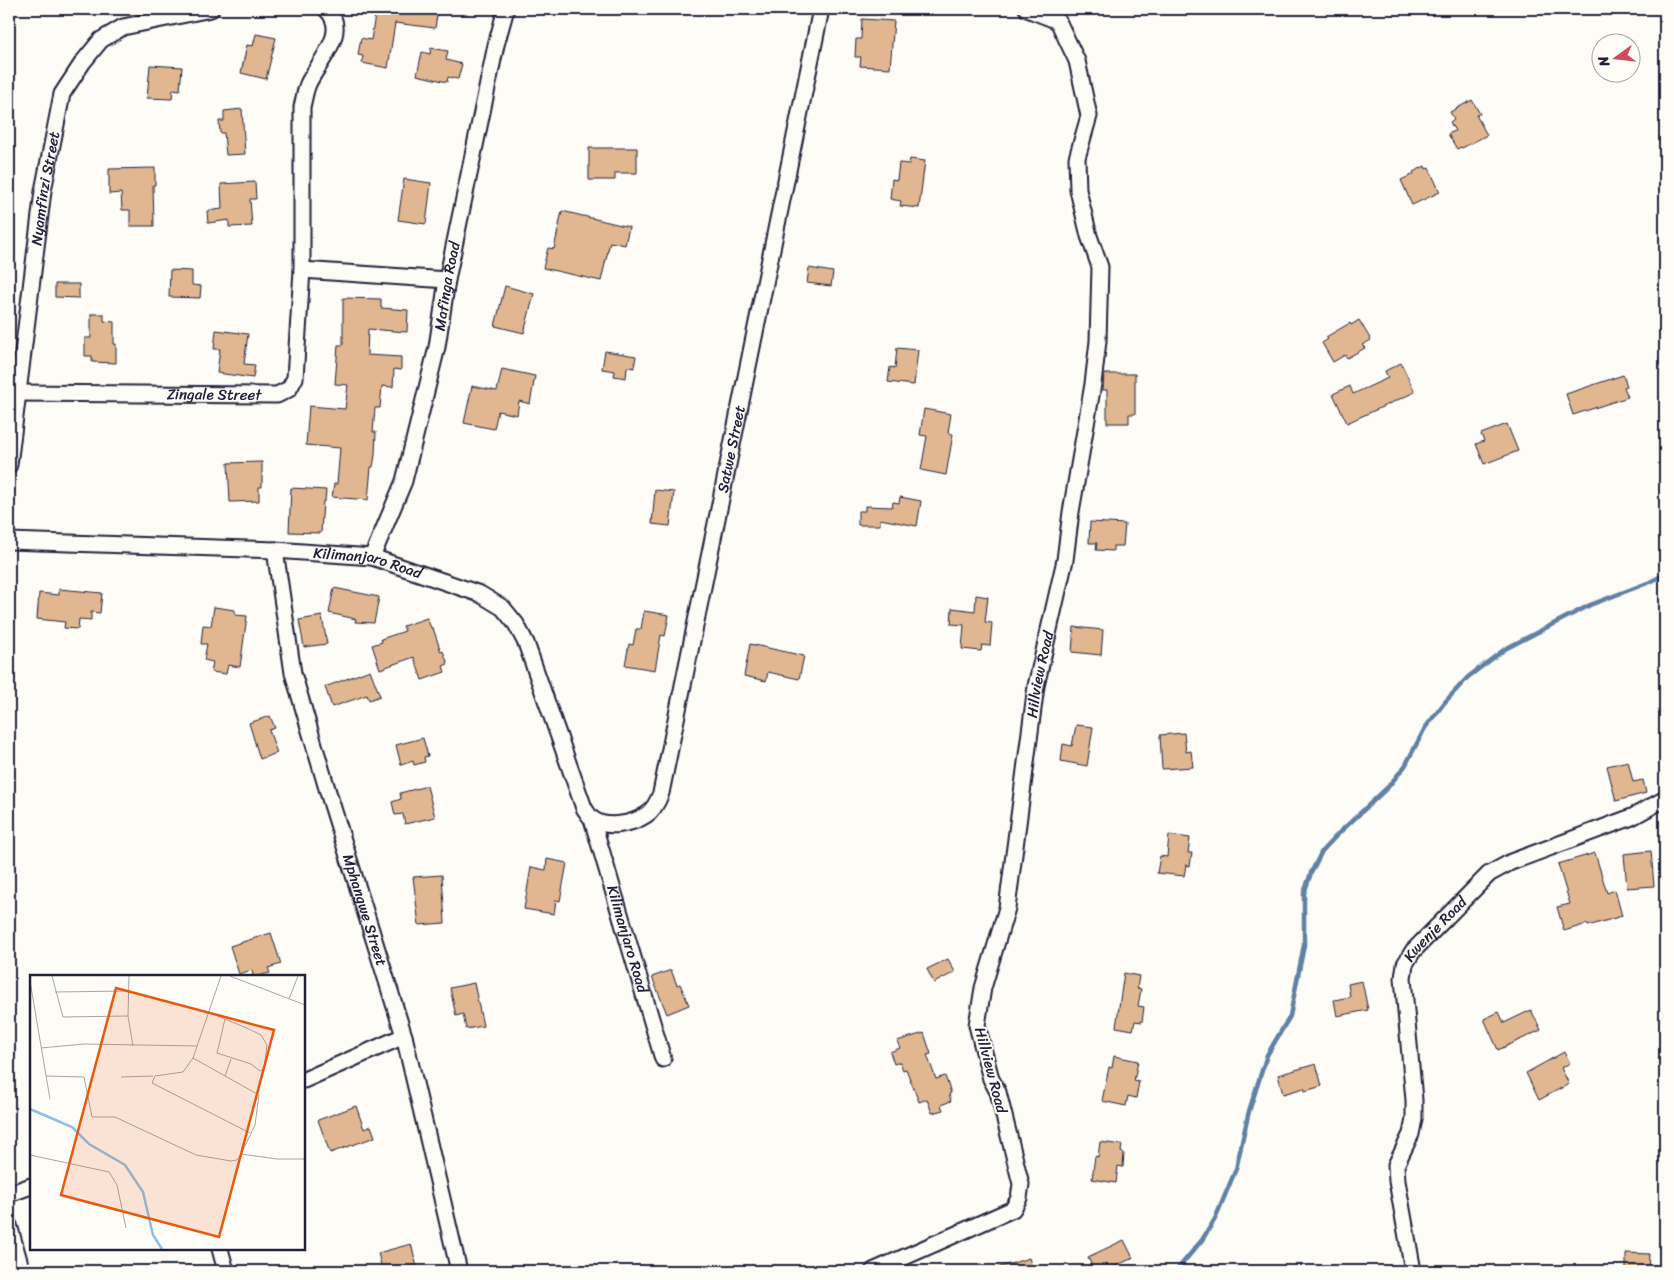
<svg xmlns="http://www.w3.org/2000/svg" width="1674" height="1280" font-family="Sriracha,sans-serif">
<rect width="100%" height="100%" fill="#fdfcf7"/>
<filter id="ink" filterUnits="userSpaceOnUse"><feTurbulence type="fractalNoise" baseFrequency=".02" numOctaves="2"/><feDisplacementMap in="SourceGraphic" scale="10" xChannelSelector="R" yChannelSelector="G"/><feConvolveMatrix kernelMatrix="1 2 1 2 8 2 1 2 1" color-interpolation-filters="sRGB"/></filter>
<g filter="url(#ink)">
<g fill="none" stroke-linecap="round" stroke-linejoin="round">
<path stroke="#6181a3" stroke-width="4.5" d="M 1176,1271 L 1202,1240 L 1215,1219 L 1236,1169 L 1249,1111 L 1267,1055 L 1290,1016 L 1304,945 L 1304,893 L 1311,873 L 1322,851 L 1338,834 L 1388,787 L 1405,766 L 1425,728 L 1445,702 L 1468,677 L 1505,649 L 1590,605 L 1650,582 L 1665,574"/>
</g>
<path fill="#e0b790" stroke="#22223b" d="M 376,9 L 438,9 L 435,28 L 395,23 L 388,68 L 362,63 L 363,56 L 358,55 L 361,38 L 371,40 Z
M 862,19 L 894,21 L 890,68 L 860,66 L 861,57 L 855,57 L 856,39 L 861,39 Z
M 256,34 L 276,38 L 266,79 L 241,73 L 247,45 L 253,46 Z
M 431,48 L 448,51 L 446,60 L 462,64 L 458,79 L 448,77 L 447,82 L 417,75 L 422,52 L 430,54 Z
M 150,65 L 182,67 L 180,90 L 173,89 L 172,99 L 147,98 Z
M 1472,100 L 1480,114 L 1476,115 L 1487,135 L 1462,148 L 1461,147 L 1457,149 L 1448,134 L 1455,131 L 1450,122 L 1454,119 L 1450,112 Z
M 242,109 L 245,154 L 226,155 L 224,133 L 220,133 L 219,121 L 224,121 L 224,111 Z
M 589,148 L 637,148 L 637,173 L 615,173 L 615,180 L 589,180 Z
M 910,159 L 925,161 L 919,208 L 900,206 L 901,201 L 890,199 L 892,179 L 897,180 L 899,163 L 909,164 Z
M 1425,166 L 1426,169 L 1429,168 L 1440,192 L 1412,205 L 1401,180 L 1414,174 L 1413,172 Z
M 155,168 L 155,185 L 153,185 L 154,226 L 130,226 L 130,210 L 122,210 L 121,193 L 109,194 L 109,169 Z
M 404,179 L 431,183 L 426,224 L 398,220 Z
M 255,182 L 256,199 L 250,199 L 252,226 L 229,227 L 229,220 L 208,223 L 207,211 L 222,209 L 221,184 Z
M 562,211 L 629,227 L 625,245 L 610,242 L 601,281 L 543,268 L 548,248 L 554,249 Z
M 809,268 L 833,272 L 831,286 L 807,283 Z
M 170,270 L 192,271 L 192,285 L 201,286 L 200,298 L 169,297 Z
M 55,284 L 79,284 L 79,298 L 55,297 Z
M 505,286 L 534,294 L 524,333 L 495,326 Z
M 343,298 L 381,299 L 381,308 L 408,310 L 407,332 L 368,329 L 367,355 L 401,357 L 401,370 L 394,369 L 393,387 L 382,386 L 380,408 L 375,408 L 373,432 L 376,432 L 375,455 L 373,467 L 371,467 L 368,500 L 332,497 L 334,484 L 337,484 L 340,448 L 306,445 L 309,406 L 345,409 L 348,385 L 335,384 L 338,345 L 343,345 Z
M 91,314 L 104,314 L 104,321 L 114,322 L 114,344 L 116,344 L 116,363 L 92,362 L 92,356 L 85,356 L 85,338 L 91,338 Z
M 1359,320 L 1371,340 L 1362,345 L 1365,348 L 1347,358 L 1345,355 L 1333,362 L 1322,343 L 1328,339 L 1326,337 L 1350,323 L 1351,325 Z
M 216,330 L 248,334 L 244,364 L 255,365 L 253,378 L 217,373 L 220,349 L 214,349 Z
M 897,348 L 918,350 L 914,385 L 888,382 L 890,367 L 895,368 Z
M 605,351 L 636,356 L 634,368 L 627,367 L 626,378 L 614,376 L 615,371 L 602,369 Z
M 1401,363 L 1415,392 L 1347,423 L 1333,394 L 1350,386 L 1353,394 L 1388,378 L 1385,371 Z
M 502,369 L 535,376 L 530,404 L 519,401 L 517,415 L 498,411 L 494,429 L 464,423 L 472,386 L 497,391 Z
M 1104,374 L 1135,374 L 1135,414 L 1129,414 L 1129,423 L 1107,423 L 1107,390 L 1103,390 Z
M 1623,375 L 1627,386 L 1624,387 L 1628,397 L 1573,415 L 1566,394 Z
M 924,409 L 951,414 L 948,433 L 953,434 L 946,475 L 921,470 L 927,436 L 920,435 Z
M 1507,424 L 1518,451 L 1484,464 L 1476,444 L 1484,441 L 1481,434 Z
M 262,462 L 262,487 L 259,487 L 259,501 L 230,502 L 228,463 Z
M 291,488 L 326,490 L 325,501 L 323,501 L 321,533 L 289,532 Z
M 655,490 L 674,492 L 670,526 L 652,524 Z
M 900,497 L 921,501 L 917,526 L 880,519 L 880,525 L 858,525 L 858,511 L 865,511 L 865,506 L 892,507 L 893,502 L 899,503 Z
M 1090,522 L 1125,524 L 1123,546 L 1113,546 L 1113,551 L 1096,550 L 1097,543 L 1089,543 Z
M 334,588 L 379,597 L 374,623 L 355,622 L 356,619 L 329,613 Z
M 59,589 L 102,593 L 100,613 L 91,612 L 91,620 L 79,619 L 78,629 L 64,628 L 65,622 L 37,619 L 39,593 L 59,595 Z
M 976,595 L 988,597 L 985,622 L 992,623 L 990,646 L 982,645 L 981,651 L 962,649 L 964,625 L 951,624 L 952,608 L 975,611 Z
M 214,607 L 235,610 L 235,615 L 247,616 L 240,667 L 228,665 L 226,674 L 211,672 L 213,662 L 204,660 L 207,644 L 201,644 L 203,625 L 211,626 Z
M 644,611 L 669,615 L 665,636 L 661,635 L 655,670 L 625,665 L 629,644 L 633,645 L 636,629 L 641,629 Z
M 322,616 L 327,644 L 304,647 L 299,620 Z
M 427,618 L 431,628 L 433,628 L 441,652 L 443,651 L 448,664 L 443,666 L 445,672 L 422,680 L 414,657 L 380,669 L 372,645 L 382,642 L 381,639 L 405,631 L 403,626 Z
M 1074,627 L 1103,630 L 1101,655 L 1072,652 Z
M 750,644 L 804,656 L 799,679 L 768,672 L 766,681 L 744,676 Z
M 370,670 L 380,696 L 369,700 L 367,695 L 332,707 L 325,687 Z
M 270,716 L 275,728 L 269,730 L 277,753 L 260,759 L 249,723 Z
M 1076,725 L 1093,727 L 1087,766 L 1061,761 L 1063,744 L 1072,746 Z
M 1184,733 L 1186,752 L 1191,751 L 1193,767 L 1162,769 L 1160,735 Z
M 423,738 L 428,756 L 424,757 L 425,762 L 414,765 L 413,761 L 401,765 L 396,745 Z
M 1628,761 L 1633,782 L 1643,780 L 1646,793 L 1616,801 L 1607,766 Z
M 427,786 L 435,817 L 405,824 L 403,814 L 395,815 L 392,802 L 401,799 L 400,793 Z
M 1169,835 L 1190,838 L 1188,853 L 1192,853 L 1190,866 L 1186,865 L 1184,876 L 1157,873 L 1160,856 L 1167,857 Z
M 1651,851 L 1654,886 L 1627,888 L 1624,854 Z
M 1595,853 L 1607,893 L 1615,890 L 1622,916 L 1588,926 L 1587,924 L 1564,931 L 1557,907 L 1570,904 L 1558,864 Z
M 547,859 L 567,863 L 560,901 L 556,900 L 554,914 L 524,909 L 531,867 L 546,870 Z
M 442,875 L 445,923 L 419,925 L 413,877 Z
M 271,933 L 281,964 L 268,968 L 270,973 L 258,976 L 253,976 L 252,970 L 239,974 L 230,946 Z
M 948,959 L 955,972 L 934,983 L 927,969 Z
M 671,970 L 677,985 L 680,984 L 689,1005 L 667,1014 L 652,977 Z
M 1124,973 L 1139,976 L 1137,988 L 1141,989 L 1138,1006 L 1144,1007 L 1142,1022 L 1135,1021 L 1133,1030 L 1116,1027 Z
M 1362,981 L 1368,1010 L 1337,1016 L 1334,1000 L 1350,997 L 1348,984 Z
M 474,983 L 483,1026 L 466,1029 L 463,1014 L 456,1016 L 450,988 Z
M 1531,1010 L 1541,1030 L 1498,1050 L 1484,1019 L 1499,1012 L 1504,1023 Z
M 924,1033 L 931,1054 L 927,1055 L 936,1079 L 945,1076 L 951,1093 L 949,1094 L 951,1101 L 941,1105 L 943,1110 L 932,1113 L 927,1099 L 919,1102 L 906,1069 L 903,1070 L 900,1062 L 894,1064 L 890,1052 L 900,1048 L 897,1041 Z
M 1564,1052 L 1570,1063 L 1561,1068 L 1569,1084 L 1539,1100 L 1526,1073 Z
M 1114,1056 L 1138,1061 L 1134,1081 L 1139,1082 L 1136,1098 L 1128,1096 L 1126,1106 L 1102,1101 L 1109,1067 L 1112,1068 Z
M 1316,1064 L 1322,1086 L 1305,1091 L 1304,1088 L 1283,1094 L 1278,1075 Z
M 356,1106 L 364,1129 L 371,1126 L 375,1137 L 330,1153 L 318,1120 Z
M 1100,1142 L 1122,1145 L 1121,1152 L 1124,1153 L 1123,1167 L 1118,1166 L 1116,1183 L 1092,1179 L 1095,1156 L 1098,1157 Z
M 1124,1240 L 1133,1258 L 1113,1267 L 1115,1271 L 1094,1271 L 1088,1257 Z
M 411,1244 L 418,1271 L 389,1271 L 388,1267 L 382,1269 L 378,1253 Z
M 1626,1253 L 1649,1254 L 1648,1271 L 1626,1271 Z
M 1029,1258 L 1033,1271 L 994,1271 L 994,1269 Z"/>
<g fill="none" stroke-linecap="round" stroke-linejoin="round">
<g stroke="#22223b" stroke-width="19">
<g id="minor">
<path d="M 302,270 L 447,280"/>
<path id="s1" d="M 18,393 L 277,395 L 289,389 L 295,378 L 302,270 L 302,107 C 304,99 305,91 308,84 C 318,62 351,31 326,9"/>
<path id="s2" d="M 9,465 L 43,191 L 62,94 L 83,62 L 101,40 L 123,27 L 211,9"/>
<path id="s3" d="M 9,541 L 275,550 L 372,557 L 480,594 L 503,608 L 516,624 L 526,643 L 584,808 C 587,812 589,817 594,820 C 608,829 632,824 646,815 C 654,810 658,801 661,793 L 821,9"/>
<path id="s4" d="M 275,550 L 293,673 L 328,792 L 404,1036 L 459,1271"/>
<path id="s5" d="M 372,557 L 404,481 L 437,347 L 447,280 L 496,45 L 506,9"/>
<path id="s6" d="M 592,819 L 663,1059"/>
<path d="M 304,1080 L 404,1036"/>
<path d="M 9,1194 L 31,1186"/>
<path d="M 9,1225 L 22,1271"/>
<path d="M 220,1249 L 226,1271"/>
<path id="s7" d="M 873,1271 L 1013,1209 L 1019,1198 L 1021,1184 L 998,1092 L 991,1079 L 977,1025 L 983,988 L 1007,908 L 1036,686 L 1065,560 L 1071,512 L 1093,384 L 1098,341 L 1100,267 L 1089,236 L 1078,190 L 1077,158 L 1089,116 L 1077,61 L 1058,21 L 1027,9"/>
<path id="s8" d="M 1413,1271 L 1397,1181 L 1396,1165 L 1411,1134 L 1414,1119 L 1414,1100 L 1403,978 L 1405,964 L 1413,951 L 1489,874 L 1511,862 L 1632,817 L 1665,799"/>
</g>
</g>
<use href="#minor" stroke="#fdfcf7" stroke-width="15"/>
</g>
</g>
<g text-anchor="middle" stroke-width="4" stroke-linejoin="round" paint-order="stroke">
<g font-size="15" fill="#22223b" stroke="#fdfcf7">
<text dy="5" stroke="none"><textPath href="#s2" startOffset="279">Nyamfinzi Street</textPath></text>
<text dy="5" stroke="none"><textPath href="#s5" startOffset="282">Mafinga Road</textPath></text>
<text dy="5" stroke="none"><textPath href="#s1" startOffset="196">Zingale Street</textPath></text>
<text dy="5" stroke="none"><textPath href="#s3" startOffset="1170">Satwe Street</textPath></text>
<text dy="5" stroke="none"><textPath href="#s3" startOffset="360">Kilimanjaro Road</textPath></text>
<text dy="5" stroke="none"><textPath href="#s7" startOffset="702">Hillview Road</textPath></text>
<text dy="5" stroke="none"><textPath href="#s4" startOffset="372">Mphangwe Street</textPath></text>
<text dy="5" stroke="none"><textPath href="#s8" startOffset="359">Kwenje Road</textPath></text>
<text dy="5" stroke="none"><textPath href="#s6" startOffset="125">Kilimanjaro Road</textPath></text>
<text transform="translate(991 1070) rotate(75)" y="5">Hillview Road</text>
</g>
</g>
<g transform="translate(30 975)">
<rect width="275" height="275" fill="#fdfcf7"/>
<path fill="none" stroke="#8bc0e8" stroke-width="2.5" d="M 0,134 L 42,152 L 59,169 L 95,190 L 113,217 L 123,260 L 132,274"/>
<path fill="none" stroke="#a5a5ac" stroke-width="1" d="M 22,1 L 33,42 L 98,41 L 99,1M 191,1 L 163,83 L 153,97 L 125,101 L 122,108 L 220,158M 200,1 L 275,30M 0,6 L 20,124M 25,17 L 96,16M 259,24 L 268,1M 178,37 L 195,44 L 219,54 L 231,60 L 237,70 L 234,94 L 230,96 L 221,89 L 187,78 L 195,44M 98,41 L 103,71M 11,73 L 54,69 L 167,71M 163,83 L 229,120 L 225,150 L 211,179M 16,101 L 54,102 L 62,142 L 85,142 L 166,180 L 201,186 L 207,185 L 211,179 L 247,184 L 275,184M 195,101 L 201,84M 91,102 L 123,101M 0,180 L 79,197 L 87,210 L 96,253"/>
<path fill="#e8590c" fill-opacity="0.15" stroke="#e8590c" stroke-width="2.5" d="M 86,13 L 244,55 L 189,262 L 31,220 Z"/>
<rect width="275" height="275" fill="none" stroke="#22223b" stroke-width="2.5"/>
</g>
<rect width="1674" height="1280" fill="none" stroke="#fdfcf7" stroke-width="30"/>
<rect x="15" y="15" width="1644" height="1250" fill="none" stroke="#22223b" stroke-width="2" filter="url(#ink)"/>
<g transform="translate(1616 58) rotate(255)"><circle r="24" fill="#fdfcf7" stroke="#a5a5ac"/>
<path d="M0-4L9 19L0 12L-9 19Z" fill="#d1495b"/>
<text y="-8" font-size="14" font-weight="bold" text-anchor="middle" fill="#22223b">N</text>
</g>
</svg>
